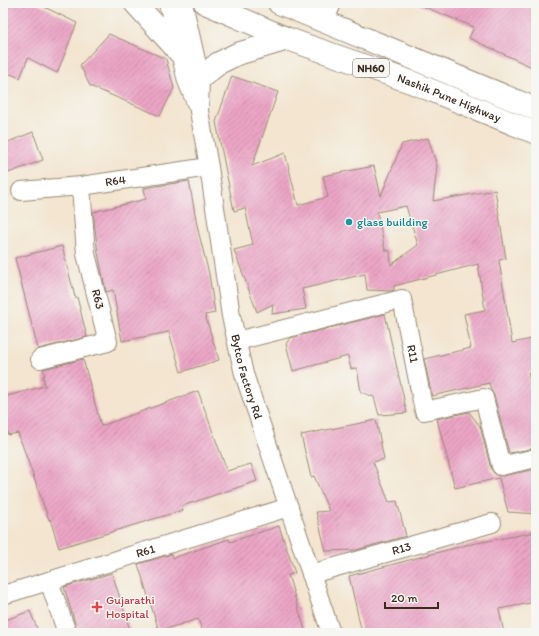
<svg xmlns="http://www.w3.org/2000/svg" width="539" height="636" font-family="Itim,sans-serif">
<defs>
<pattern id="building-hatch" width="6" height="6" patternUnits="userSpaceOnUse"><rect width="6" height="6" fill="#eca5c6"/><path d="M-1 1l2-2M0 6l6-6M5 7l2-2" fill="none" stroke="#c087a0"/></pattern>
</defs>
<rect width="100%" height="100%" fill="#f6f6f2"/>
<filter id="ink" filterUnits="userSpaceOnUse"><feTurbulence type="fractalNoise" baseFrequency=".025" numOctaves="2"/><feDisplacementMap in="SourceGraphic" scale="8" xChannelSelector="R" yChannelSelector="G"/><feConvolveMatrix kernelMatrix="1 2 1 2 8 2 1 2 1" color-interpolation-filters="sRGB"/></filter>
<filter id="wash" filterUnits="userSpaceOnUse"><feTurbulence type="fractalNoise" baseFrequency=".012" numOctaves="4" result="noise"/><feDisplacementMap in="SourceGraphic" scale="16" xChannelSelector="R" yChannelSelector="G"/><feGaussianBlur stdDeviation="0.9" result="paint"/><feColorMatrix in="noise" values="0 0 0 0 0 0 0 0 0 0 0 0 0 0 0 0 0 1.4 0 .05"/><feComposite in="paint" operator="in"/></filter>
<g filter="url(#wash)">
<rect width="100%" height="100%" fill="#f3e5cf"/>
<g id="blocks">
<path fill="url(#building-hatch)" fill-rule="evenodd" d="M 3,3 L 36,3 L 77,23 L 57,73 L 28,58 L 20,78 L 3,71 Z
M 415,3 L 536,3 L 536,69 L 469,38 L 474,27 Z
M 109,34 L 166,59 L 174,88 L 160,116 L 90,86 L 80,65 Z
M 232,76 L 278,92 L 252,166 L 285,153 L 298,205 L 328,197 L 323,176 L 374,166 L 381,196 L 402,144 L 428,138 L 437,166 L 433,201 L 495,190 L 506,259 L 499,260 L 512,343 L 536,338 L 536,371 L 528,372 L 536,409 L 536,448 L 509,453 L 494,395 L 491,390 L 489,383 L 432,396 L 424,359 L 471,348 L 464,314 L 485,310 L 478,264 L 394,286 L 394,290 L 390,291 L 367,290 L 365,274 L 302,289 L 306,309 L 272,314 L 273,304 L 257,312 L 234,250 L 253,245 L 245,208 L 234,211 L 216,122 ZM 406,206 L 418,245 L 391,265 L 390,251 L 385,250 L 377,212 Z
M 33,132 L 43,160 L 3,175 L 3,144 Z
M 189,181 L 198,230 L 209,274 L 215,313 L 205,315 L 219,360 L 181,372 L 169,332 L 122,341 L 113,290 L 106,292 L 98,253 L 93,212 L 146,199 L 144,188 Z
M 62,246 L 75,297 L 77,297 L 87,337 L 38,349 L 15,258 Z
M 385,314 L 407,413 L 379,415 L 374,397 L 361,392 L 357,368 L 351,369 L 348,356 L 293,371 L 286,344 L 290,338 Z
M 83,359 L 101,426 L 198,391 L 227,471 L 251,464 L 257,481 L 182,506 L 183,510 L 59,548 L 50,519 L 49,520 L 18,433 L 8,435 L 3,417 L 3,397 L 45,386 L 43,376 L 45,376 L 43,369 Z
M 469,412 L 480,426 L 491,469 L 494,473 L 498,476 L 503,476 L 536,469 L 536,514 L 508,512 L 499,478 L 455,488 L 437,419 Z
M 376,420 L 384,459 L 373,462 L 389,502 L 397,501 L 406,536 L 356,550 L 326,551 L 316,512 L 329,511 L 314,476 L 311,477 L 301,435 Z
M 279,526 L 295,573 L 288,575 L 306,633 L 203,633 L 198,619 L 159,631 L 138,564 L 172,554 L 173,558 L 229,539 L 230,542 Z
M 536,532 L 536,602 L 499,609 L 504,633 L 362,633 L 349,576 L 466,545 Z
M 112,573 L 131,633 L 78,633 L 64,587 Z
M 30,611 L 39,633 L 6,633 L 3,626 L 3,621 Z"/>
</g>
</g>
<g filter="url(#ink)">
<use href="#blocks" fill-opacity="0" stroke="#978876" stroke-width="1"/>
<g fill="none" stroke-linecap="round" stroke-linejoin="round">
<g stroke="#978876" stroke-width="20">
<g id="street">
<path d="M 168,3 L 187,81 L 196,103"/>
<path id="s1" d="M 183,3 L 200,78 L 199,111 L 209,167 L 231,316 L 244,374 L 331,633"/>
<path d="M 324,23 L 332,3"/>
<path id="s2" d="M 21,191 L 81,186 L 209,167"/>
<path id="s3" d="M 237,341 L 402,299 L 424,411 L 484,398 L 501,466 L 536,458"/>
<path d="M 40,359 L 108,342 L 86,254 L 81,186"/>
<path id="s4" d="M 311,574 L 492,523"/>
<path d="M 49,581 L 67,633"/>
<path id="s5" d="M 3,595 L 289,507"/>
</g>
</g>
<g stroke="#978876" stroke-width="24">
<g id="highway">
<path d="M 135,3 L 181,54"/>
<path id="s6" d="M 205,3 L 288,39 L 411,82 L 536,133"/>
<path d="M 279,3 L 536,109"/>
<path d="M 200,78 L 219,63 L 237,54 L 288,39"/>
</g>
</g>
<use href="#street" stroke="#fff" stroke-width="18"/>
<use href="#highway" stroke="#fff" stroke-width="22"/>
</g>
</g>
<circle fill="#0f9aa8" stroke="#f6f6f2" stroke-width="1.5" cx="349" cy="222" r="4"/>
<path fill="#e0444e" stroke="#f6f6f2" stroke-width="1.5" d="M95 601h4v4h4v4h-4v4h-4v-4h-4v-4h4z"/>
<g text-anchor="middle" stroke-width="3" stroke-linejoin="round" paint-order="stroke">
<rect fill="#f6f6f2" stroke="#73675e" stroke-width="1" x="353" y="59" width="36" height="18" rx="3"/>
<g font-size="11" font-weight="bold" fill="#3b2a1e">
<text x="371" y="72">NH60</text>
</g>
<g font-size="12" fill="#3b2a1e" stroke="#f6f6f2">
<text dy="4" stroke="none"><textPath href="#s6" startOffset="262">Nashik Pune Highway</textPath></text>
<text dy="4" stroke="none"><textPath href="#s2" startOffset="95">R64</textPath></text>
<text transform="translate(98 299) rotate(76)" y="4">R63</text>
<text dy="4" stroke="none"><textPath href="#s3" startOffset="226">R11</textPath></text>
<text dy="4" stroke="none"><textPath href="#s1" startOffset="380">Bytco Factory Rd</textPath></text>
<text dy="4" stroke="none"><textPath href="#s4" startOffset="94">R13</textPath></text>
<text dy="4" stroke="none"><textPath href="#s5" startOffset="149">R61</textPath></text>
</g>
<g font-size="12" fill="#0d838f" stroke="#f6f6f2" text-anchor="start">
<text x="357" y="226">glass building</text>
</g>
<g font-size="12" fill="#be3a42" stroke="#f6f6f2" text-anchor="start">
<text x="106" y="604">Gujarathi<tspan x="106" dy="14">Hospital</tspan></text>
</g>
</g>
<rect width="539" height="636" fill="none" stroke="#f6f6f2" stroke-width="16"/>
<path d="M385 602v6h53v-6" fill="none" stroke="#3b2a1e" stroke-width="2"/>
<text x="391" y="602" font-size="12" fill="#3b2a1e" stroke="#f6f6f2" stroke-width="3" paint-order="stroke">20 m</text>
</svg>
